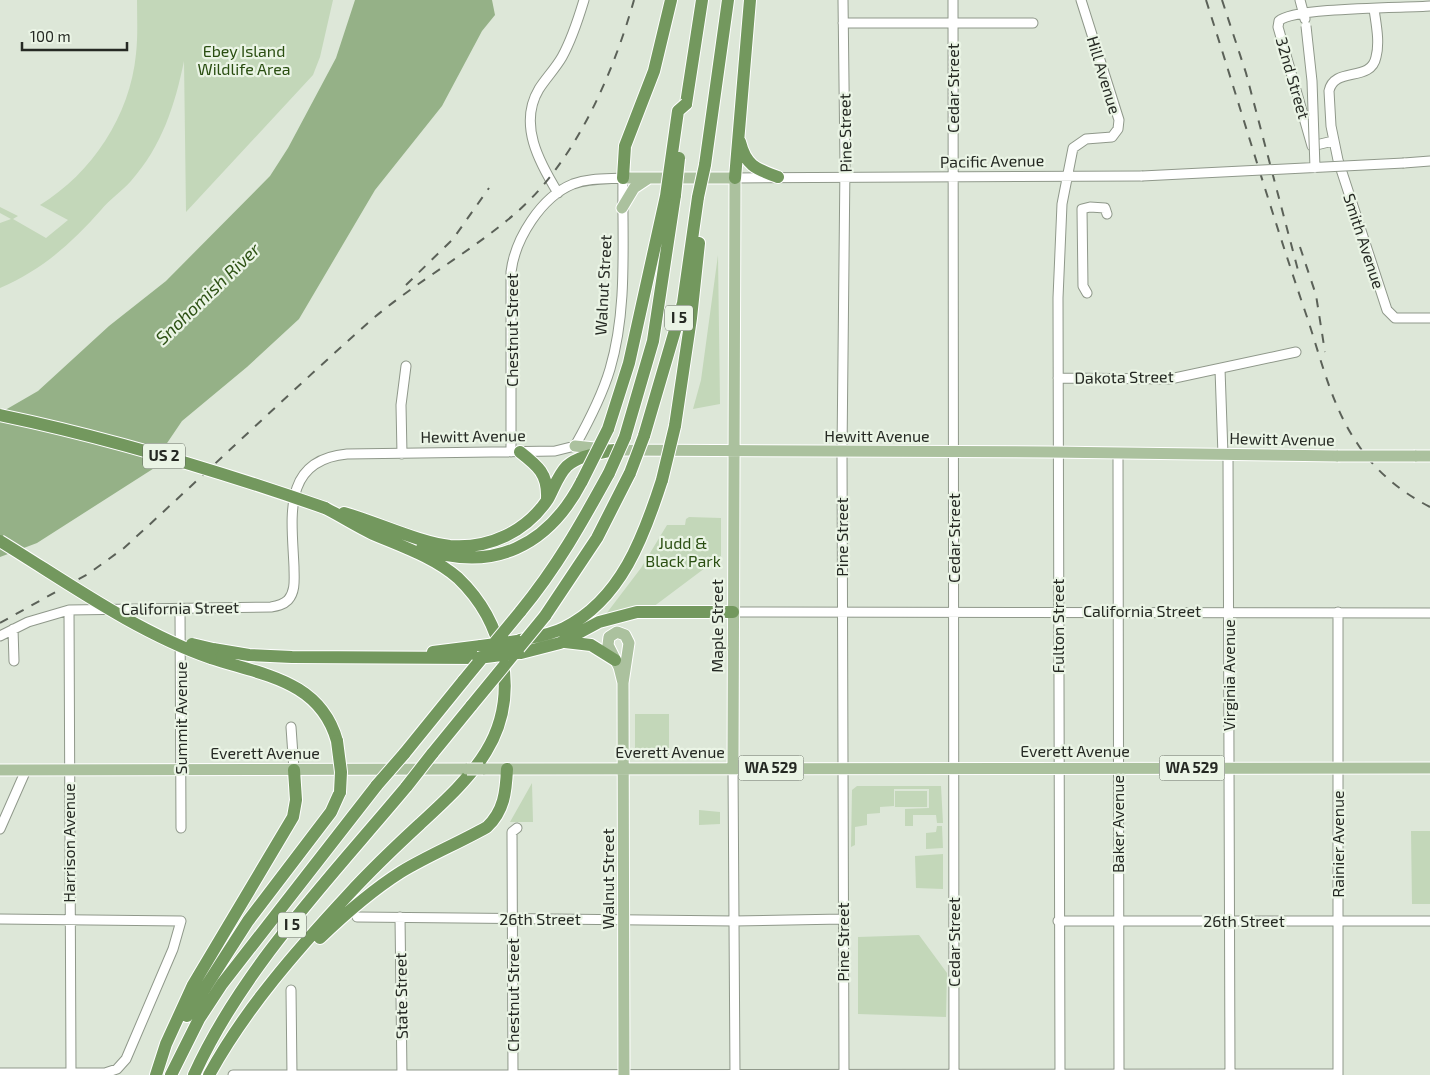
<svg xmlns="http://www.w3.org/2000/svg" width="1430" height="1075" font-family="'Exo 2',sans-serif">
<rect width="100%" height="100%" fill="#dde7d8"/>
<path fill="#c3d7b9" d="M 137,0 L 333,0 L 320,57 L 313,75 L 186,212 L 184,61 C 175,105 162,146 131,181 C 122,191 110,199 101,210 C 72,243 42,270 0,288 L 0,223 L 11,219 L 0,213 L 0,207 L 18,216 L 13,219 L 46,238 L 68,220 L 40,205 C 92,173 130,116 136,54 C 138,36 137,18 137,0 Z
M 718,255 L 720,404 L 693,409 L 701,380 Z
M 689,517 L 721,518 L 721,556 L 653,607 L 636,607 L 606,614 L 641,568 L 667,525 L 685,525 L 686,519 Z
M 635,714 L 669,714 L 669,758 L 635,758 Z
M 532,783 L 533,822 L 510,822 Z
M 857,786 L 941,786 L 943,823 L 937,823 L 936,815 L 913,815 L 913,826 L 905,826 L 905,809 L 929,808 L 929,789 L 894,789 L 894,806 L 880,807 L 880,813 L 867,814 L 867,825 L 855,827 L 855,845 L 851,847 L 852,790 Z
M 895,791 L 927,791 L 927,807 L 895,807 Z
M 699,810 L 720,812 L 720,824 L 699,825 Z
M 937,826 L 942,826 L 943,848 L 926,849 L 926,833 L 936,832 Z
M 1411,831 L 1430,831 L 1430,904 L 1412,904 Z
M 943,854 L 943,889 L 916,888 L 915,856 Z
M 919,935 L 947,973 L 946,1017 L 858,1014 L 858,937 Z"/>
<path fill="#95b187" d="M 355,0 L 492,0 L 495,15 L 482,31 L 442,106 L 375,190 L 299,319 L 247,367 L 182,421 L 161,452 L 159,465 L 37,543 L 0,557 L 0,413 L 38,391 L 109,326 L 166,281 L 270,176 L 288,148 L 336,58 Z"/>
<g fill="none" stroke-linecap="round" stroke-linejoin="round">
<g stroke="#8f988a" stroke-width="11">
<path id="minor" d="M 843,0 L 845,164 L 842,452 L 844,1075
M 953,0 L 954,1075
M 1300,0 L 1305,19
M 1374,9 C 1376,24 1380,42 1376,57 C 1371,83 1334,66 1329,91 L 1331,126 L 1338,160 L 1387,310 L 1395,318 L 1430,318
M 843,23 L 1033,23
M 1333,141 L 1312,146 L 1278,27 L 1279,21 C 1293,7 1405,8 1430,6
M 1404,163 L 1430,161
M 735,178 L 1142,176
M 558,193 C 539,162 518,124 539,89 C 546,78 555,69 562,57 C 572,39 578,20 584,0
M 1087,293 L 1083,286 L 1082,209 L 1090,207 L 1105,208 L 1107,214
M 1220,369 L 1223,455
M 1058,378 L 1170,379 L 1296,352
M 402,454 L 401,405 L 406,366
M 1118,454 L 1119,1075
M 1228,455 L 1230,1075
M 180,608 L 181,828
M 69,610 L 71,1075
M 733,612 L 1430,613
M 1338,612 L 1338,1075
M 13,629 L 14,661
M 0,636 L 28,622 L 69,610 L 271,607 C 277,606 283,605 288,600 C 296,591 294,578 294,567 C 292,518 281,460 347,454 L 555,451 L 575,446 C 589,421 602,396 610,369 C 628,308 622,241 623,178 C 606,179 589,178 573,184 C 541,197 515,239 511,272 L 511,452
M 291,727 L 294,770
M 733,768 L 735,1075
M 0,829 L 26,770
M 357,917 L 734,921 L 843,919
M 400,917 L 402,1075
M 0,919 L 181,921 L 173,949 L 126,1059 L 117,1069 L 105,1073 L 0,1073
M 1058,921 L 1430,921
M 291,990 L 292,1075
M 233,1075 L 1338,1074
M 513,1075 L 512,832 L 517,828
M 1060,1075 L 1058,298 L 1062,204 L 1073,148 L 1086,139 L 1112,137 L 1118,129 L 1119,120 L 1081,0"/>
</g>
<g stroke="#fff" stroke-width="13">
<path id="major" d="M 623,178 L 735,178 L 733,768
M 622,208 L 634,188 L 649,178
M 575,446 L 614,450 L 1049,452 L 1338,456
M 1415,456 L 1430,456
M 623,683 L 619,667 L 608,645 L 609,637 L 617,632 L 625,635 L 629,643 L 623,683 L 624,1075
M 483,769 L 1430,768
M 0,770 L 467,769"/>
</g>
<g stroke="#fff" stroke-width="14">
<path id="highway" d="M 686,104 L 702,0
M 740,142 C 746,166 756,169 778,177
M 705,165 L 728,0
M 623,178 L 625,146 L 654,71 L 671,0
M 735,178 L 750,0
M 675,426 L 691,318 L 699,243
M 608,429 L 629,363 L 666,196
M 644,436 L 683,303 L 698,197
M 625,437 L 653,341 L 675,195
M 520,452 C 538,466 548,474 547,498
M 344,513 C 376,522 420,543 450,546 C 489,549 526,532 548,499 C 554,488 558,475 567,466 C 580,455 597,454 614,450
M 422,548 C 493,574 549,545 582,481
M 520,612 C 557,567 581,524 609,473
M 545,616 L 597,538 L 630,473
M 520,640 C 535,637 550,635 564,628 C 621,600 644,536 662,480
M 565,642 L 591,645 L 615,660
M 213,649 L 249,655 L 292,657 L 478,658
M 433,652 L 481,646
M 521,653 L 560,643 L 599,622 L 637,612 L 733,612
M 211,658 C 262,675 320,680 337,741
M 404,754 L 464,680
M 432,754 L 472,705
M 320,938 C 345,914 371,891 401,872 C 429,855 459,843 487,827 C 504,811 506,792 507,769
M 187,1016 L 248,921 L 331,812 L 340,792
M 156,1075 L 166,1044 L 193,985 L 293,817 L 296,800 L 294,770
M 171,1075 L 199,1019 L 222,984 L 377,785
M 194,1075 C 243,967 332,876 407,786
M 209,1075 C 245,1009 297,950 348,895 C 371,870 395,847 420,824 C 471,777 517,735 502,658 C 496,627 481,600 458,578 C 434,557 401,546 373,534 C 356,526 341,516 325,508"/>
</g>
<use href="#minor" stroke="#fff" stroke-width="9"/>
<use href="#major" stroke="#abc19e" stroke-width="11"/>
<use href="#highway" stroke="#73985e" stroke-width="12"/>
<path stroke="#5b6158" stroke-width="2" stroke-dasharray="9 9" stroke-linecap="butt" d="M 1206,0 C 1240,106 1271,212 1307,317 C 1321,359 1332,407 1357,443 C 1375,471 1401,492 1430,507
M 1222,0 L 1246,73 L 1299,274
M 1300,247 L 1316,295 L 1325,352
M 406,285 L 453,239 L 489,188
M 0,623 L 88,574 L 124,548 C 206,473 286,396 369,322 C 415,282 471,252 517,212 C 576,160 613,74 634,0"/>
<g stroke="#8f988a" stroke-width="11" stroke-linecap="butt">
<path id="minor-bridge" d="M 1306,26 L 1312,81 L 1315,168
M 1142,176 L 1404,163"/>
</g>
<g stroke="#fff" stroke-width="13" stroke-linecap="butt">
<path id="major-bridge" d="M 1338,456 L 1415,456
M 467,769 L 483,769"/>
</g>
<g stroke="#fff" stroke-width="14" stroke-linecap="butt">
<path id="highway-bridge" d="M 675,195 L 679,158
M 666,196 L 678,111 L 686,104
M 698,197 L 705,165
M 0,415 C 110,438 219,471 325,508
M 609,473 L 625,437
M 630,473 L 644,436
M 662,480 L 675,426
M 582,481 L 608,429
M 0,541 C 67,582 136,632 211,658
M 192,644 L 213,649
M 481,646 L 517,641
M 478,658 L 518,653
M 464,680 L 520,612
M 472,705 L 545,616
M 337,741 L 341,772 L 340,792
M 377,785 L 404,754
M 407,786 L 432,754"/>
</g>
<use href="#minor-bridge" stroke="#fff" stroke-width="9"/>
<use href="#major-bridge" stroke="#abc19e" stroke-width="11"/>
<use href="#highway-bridge" stroke="#73985e" stroke-width="12"/>
</g>
<g text-anchor="middle" stroke-width="4.5" stroke-linejoin="round" paint-order="stroke">
<g fill="#eaf4e5" stroke="#60665d" stroke-width="1">
<rect x="665" y="305.5" width="28" height="25" rx="4"/>
<rect x="143" y="443.5" width="42" height="25" rx="4"/>
<rect x="738.5" y="755.5" width="65" height="25" rx="4"/>
<rect x="1159.5" y="755.5" width="65" height="25" rx="4"/>
<rect x="278" y="912.5" width="28" height="25" rx="4"/>
</g>
<g font-size="15" font-weight="bold" fill="#252923">
<text x="679" y="323">I 5</text>
<text x="164" y="461">US 2</text>
<text x="771" y="773">WA 529</text>
<text x="1192" y="773">WA 529</text>
<text x="292" y="930">I 5</text>
</g>
<g font-size="16" fill="#2a4e11" stroke="#eaf4e5">
<text x="244" y="57">Ebey Island<tspan x="244" dy="18">Wildlife Area</tspan></text>
<text x="683" y="549">Judd &amp;<tspan x="683" dy="18">Black Park</tspan></text>
</g>
<g font-size="16" fill="#252923" stroke="#eaf4e5">
<text transform="translate(1104 75) rotate(73)" y="6">Hill Avenue</text>
<text transform="translate(1293 78) rotate(74)" y="6">32nd Street</text>
<text transform="translate(953 88) rotate(-90)" y="6">Cedar Street</text>
<text transform="translate(845 133) rotate(-91)" y="6">Pine Street</text>
<text transform="translate(992 161) rotate(-1)" y="6">Pacific Avenue</text>
<text transform="translate(1364 241) rotate(72)" y="6">Smith Avenue</text>
<text transform="translate(603 285) rotate(-87)" y="6">Walnut Street</text>
<text transform="translate(512 330) rotate(-90)" y="6">Chestnut Street</text>
<text transform="translate(1124 377) rotate(-1)" y="6">Dakota Street</text>
<text transform="translate(473 436) rotate(-1)" y="6">Hewitt Avenue</text>
<text x="877" y="442">Hewitt Avenue</text>
<text transform="translate(1282 439) rotate(1)" y="6">Hewitt Avenue</text>
<text transform="translate(842 537) rotate(-90)" y="6">Pine Street</text>
<text transform="translate(954 538) rotate(-90)" y="6">Cedar Street</text>
<text transform="translate(180 608) rotate(-1)" y="6">California Street</text>
<text x="1142" y="617">California Street</text>
<text transform="translate(717 626) rotate(-90)" y="6">Maple Street</text>
<text transform="translate(1058 626) rotate(-90)" y="6">Fulton Street</text>
<text transform="translate(1229 675) rotate(-90)" y="6">Virginia Avenue</text>
<text transform="translate(181 718) rotate(-90)" y="6">Summit Avenue</text>
<text x="1075" y="757">Everett Avenue</text>
<text x="670" y="758">Everett Avenue</text>
<text x="265" y="759">Everett Avenue</text>
<text transform="translate(1118 824) rotate(-90)" y="6">Baker Avenue</text>
<text transform="translate(69 843) rotate(-90)" y="6">Harrison Avenue</text>
<text transform="translate(1338 844) rotate(-90)" y="6">Rainier Avenue</text>
<text transform="translate(608 879) rotate(-90)" y="6">Walnut Street</text>
<text x="540" y="925">26th Street</text>
<text x="1244" y="927">26th Street</text>
<text transform="translate(843 942) rotate(-90)" y="6">Pine Street</text>
<text transform="translate(954 942) rotate(-90)" y="6">Cedar Street</text>
<text transform="translate(513 995) rotate(-90)" y="6">Chestnut Street</text>
<text transform="translate(401 996) rotate(-91)" y="6">State Street</text>
</g>
<g font-size="18" font-style="italic" fill="#2e5215" stroke="#eaf4e5">
<text transform="translate(208 294) rotate(-44)" y="6">Snohomish River</text>
</g>
</g>
<path d="M22 42v8h105v-8" fill="none" stroke="#252923" stroke-width="2.5"/>
<text x="30" y="42" font-size="15" fill="#252923" stroke="#eaf4e5" stroke-width="4" paint-order="stroke">100 m</text>
</svg>
